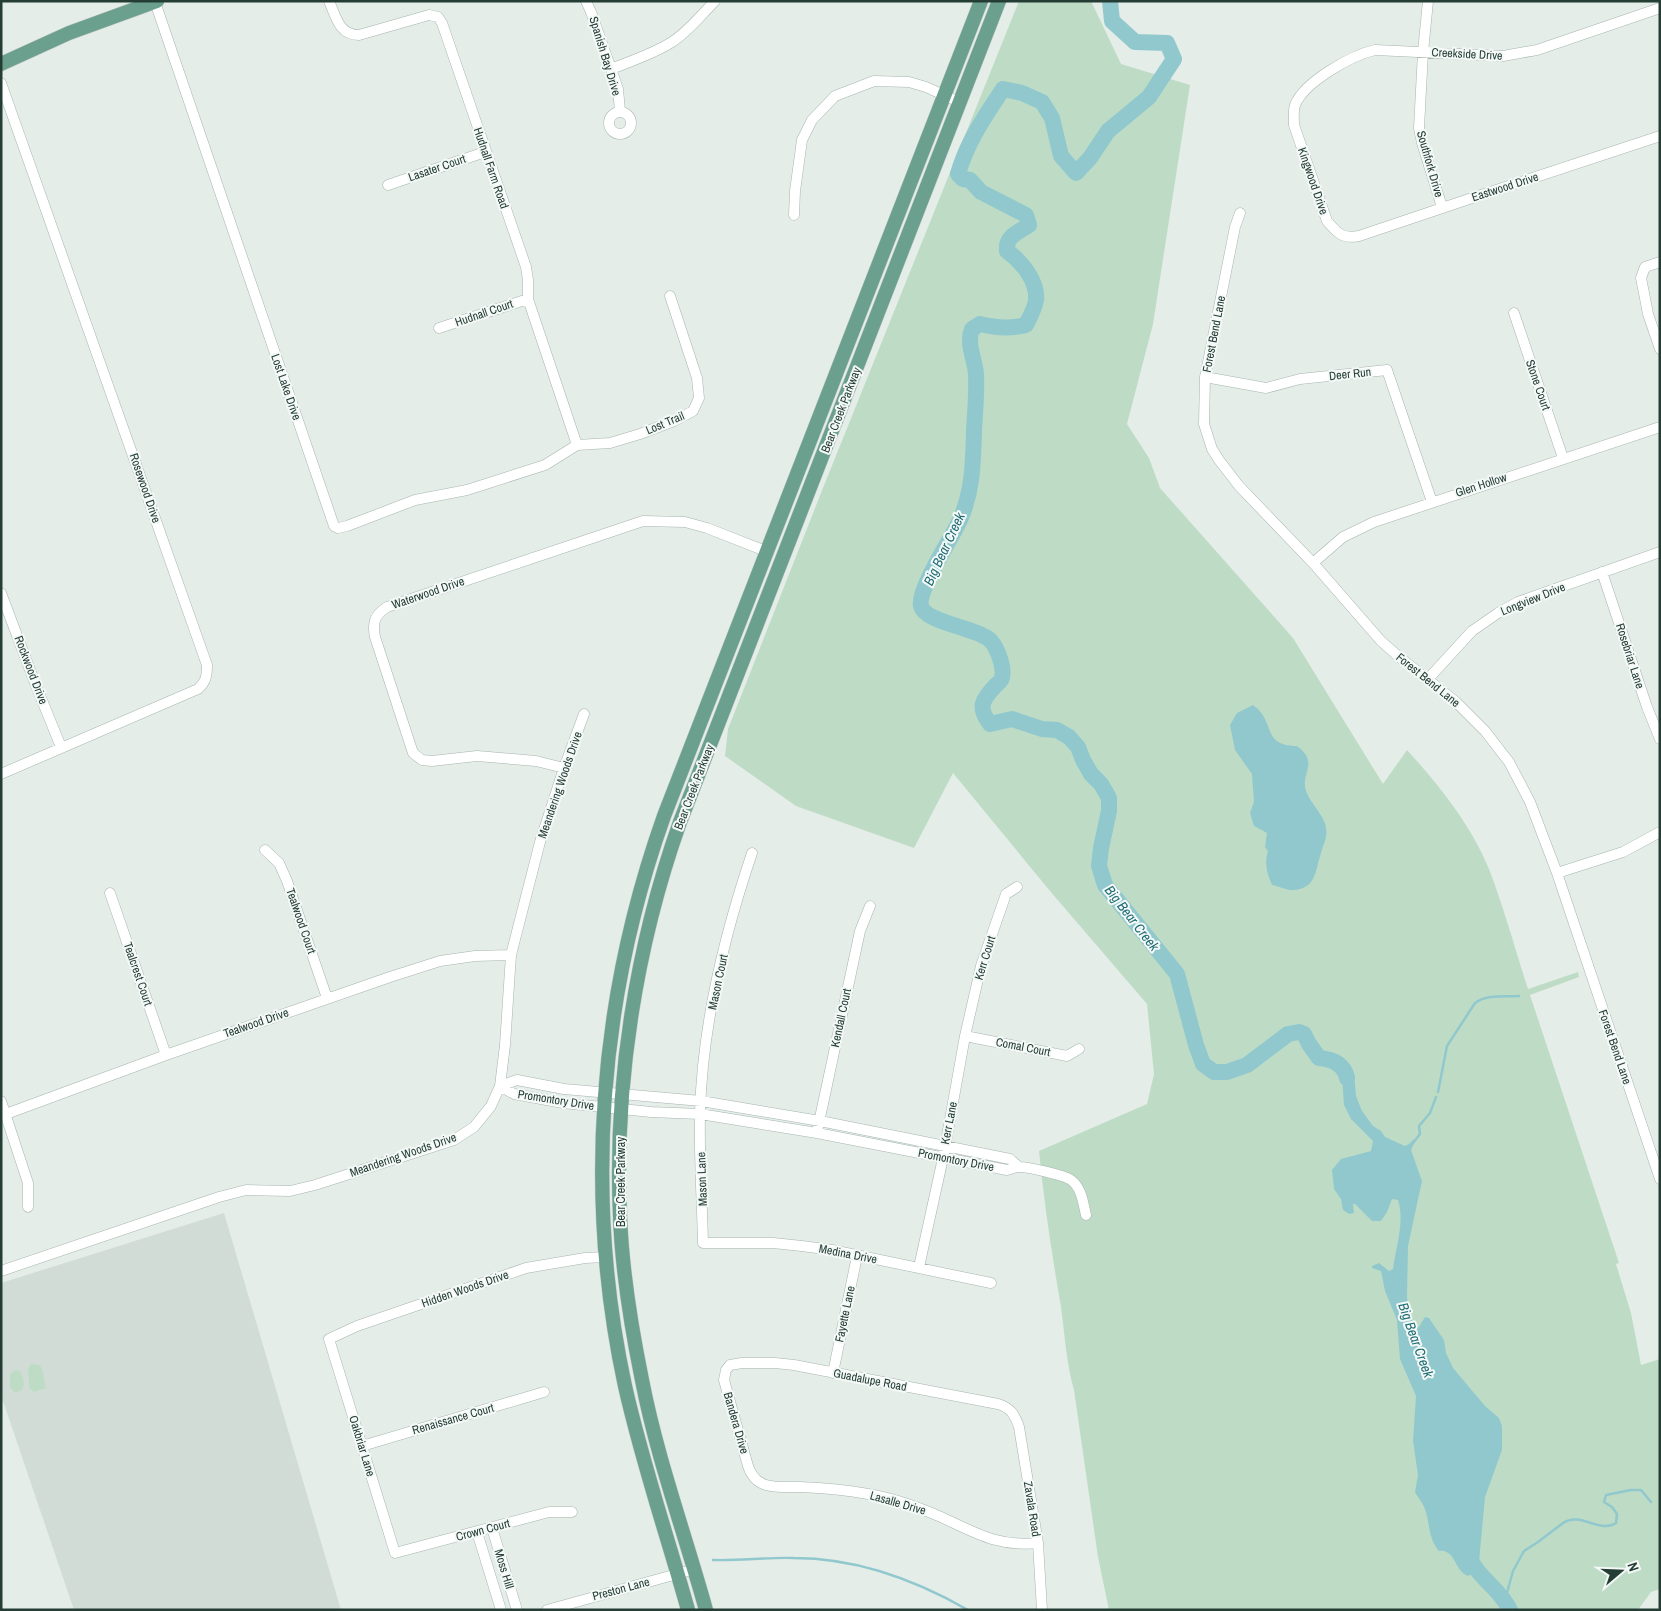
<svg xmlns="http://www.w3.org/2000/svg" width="1661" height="1611" font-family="'Archivo Narrow',sans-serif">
<rect width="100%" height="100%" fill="#e4ede8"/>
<path fill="#d2dcd7" d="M 224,1213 L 341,1610 L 74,1610 L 1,1395 L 1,1283 Z"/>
<path fill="#bedcc5" d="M 1019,1 L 1091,1 L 1121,64 L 1190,85 L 1153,324 L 1127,424 L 1149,458 L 1160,488 L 1293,638 L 1383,784 L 1407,750 C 1439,785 1471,825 1489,869 C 1504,908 1515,949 1528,989 L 1578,972 L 1579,977 L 1530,995 L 1619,1263 L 1616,1264 L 1631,1313 L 1641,1365 L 1660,1359 L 1660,1589 L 1651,1592 L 1638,1610 L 1109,1610 L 1098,1557 L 1074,1390 C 1066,1362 1065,1336 1061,1307 C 1052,1255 1044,1203 1039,1151 L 1147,1104 L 1154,1074 L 1147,1004 L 1050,891 L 953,773 L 914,848 L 796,806 L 725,756 L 728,729 L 823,488 Z
M 31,1364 L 40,1365 C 44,1372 44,1380 46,1388 L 34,1392 L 29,1388 L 28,1369 Z
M 16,1370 L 20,1371 C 25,1380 27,1392 14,1392 L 10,1387 L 10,1374 Z"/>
<path fill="#90c8ce" d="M 1253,705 C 1277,722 1260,745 1297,746 C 1320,763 1300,773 1306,791 C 1310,803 1325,816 1326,828 C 1328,838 1323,844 1321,853 C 1315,870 1317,888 1294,890 C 1288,891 1279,886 1272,885 C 1267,874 1264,863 1268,851 L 1265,847 L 1267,833 L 1254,826 L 1250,813 L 1254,802 L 1252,774 L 1235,750 L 1230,725 L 1237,713 Z
M 1340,1057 L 1350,1065 L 1354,1073 L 1356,1096 L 1362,1111 L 1373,1126 L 1381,1131 L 1385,1137 L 1405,1146 L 1409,1144 L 1414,1139 L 1415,1141 L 1411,1150 L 1422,1181 L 1408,1246 L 1407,1298 L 1412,1321 L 1419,1327 L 1425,1317 L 1429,1318 L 1444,1340 L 1446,1353 L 1453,1368 L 1485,1406 L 1499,1418 L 1502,1426 L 1502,1450 L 1485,1497 L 1479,1562 L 1472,1574 L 1468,1576 C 1454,1571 1456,1549 1439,1551 C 1428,1538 1430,1524 1425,1509 C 1423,1503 1418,1498 1415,1492 L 1418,1475 L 1413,1441 L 1416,1396 L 1400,1359 L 1397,1320 L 1385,1291 L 1381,1271 L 1372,1268 L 1372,1266 L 1379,1263 L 1389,1271 L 1393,1269 C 1396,1246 1405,1222 1398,1200 L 1392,1199 L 1387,1212 L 1381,1221 L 1372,1221 L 1355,1204 L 1353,1204 L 1354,1213 L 1349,1214 L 1343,1210 L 1341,1199 L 1334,1189 L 1332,1170 L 1341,1159 L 1371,1151 L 1373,1141 L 1351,1119 L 1344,1105 L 1342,1078 L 1335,1068 L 1334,1060 Z"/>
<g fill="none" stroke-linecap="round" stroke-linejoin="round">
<path stroke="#90c8ce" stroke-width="2.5" d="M 1438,1092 L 1447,1046 L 1475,1003 C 1488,994 1504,997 1519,996
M 1413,1143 L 1420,1134 L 1419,1126 L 1430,1113 L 1436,1097
M 713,1560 C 740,1561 767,1557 794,1558 C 856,1558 914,1579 968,1610
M 1505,1600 L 1513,1571 L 1524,1551 L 1538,1542 L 1563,1523 C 1581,1511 1599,1534 1616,1523 L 1617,1514 L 1612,1507 L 1604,1502 L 1606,1495 L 1631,1490 L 1641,1490 L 1651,1502"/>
<path stroke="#90c8ce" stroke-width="16" d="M 1110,1 L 1112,21 L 1135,42 L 1167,43 L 1174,59 L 1149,97 L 1108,131 L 1090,158 L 1076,173 L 1061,156 L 1052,118 L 1042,102 L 1022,93 L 1003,89 C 985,116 967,142 958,174 L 963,179 L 970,180 L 981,192 L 1026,215 L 1029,225 C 1019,232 1005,236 1007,251 C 1021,261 1038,281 1036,300 C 1035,308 1030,317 1026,325 C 1010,329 996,328 980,324 L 972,329 C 966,344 975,359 976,374 C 977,393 975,412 974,431 C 973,463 973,490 960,520 C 952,538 917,590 921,606 C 925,623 979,628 991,641 C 998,649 1006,671 1001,680 C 1000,682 997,684 996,685 C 982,700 977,707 990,724 L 1012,719 L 1042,729 L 1057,730 L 1069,737 L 1078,747 L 1083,760 L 1091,774 L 1101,784 L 1109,798 L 1109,811 L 1101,848 L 1099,866 L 1105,885 L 1177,974 L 1196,1045 L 1203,1064 L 1214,1072 L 1227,1072 L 1247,1065 L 1288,1034 L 1299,1032 L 1304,1034 L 1309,1044 L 1319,1058 C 1332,1059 1344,1064 1347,1078
M 1467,1550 C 1472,1574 1500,1588 1510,1610"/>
<g stroke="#a7b5af" stroke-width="11">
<path id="minor" d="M 329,1 C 336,17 339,35 359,35 L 429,15 L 438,17 L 442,23 L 526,267 L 528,280 L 528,299 L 577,445
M 586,1 L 591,12 L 618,89 L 620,111
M 1428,1 L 1423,52 L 1419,128 L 1422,143 L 1442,207
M 155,2 L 334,526 L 338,528 L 347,526 L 415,500 L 467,490 L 545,465 L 577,445 L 610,443 L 640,434 L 674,421 L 693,411 L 699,398 L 697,378 L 670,296
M 1660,8 L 1537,50 L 1503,56 L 1375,50 C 1352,55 1304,82 1295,105 C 1293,111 1294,118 1294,125 L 1327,221 C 1338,234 1343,239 1359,236 C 1459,202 1560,169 1660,136
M 611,69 C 631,61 653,54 672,42 C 689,31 701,15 715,1
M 1,83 L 207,665 C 207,676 206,682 198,689 L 1,774
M609 123a11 11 0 1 1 22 0a11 11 0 1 1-22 0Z
M 388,185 L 485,152
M 1240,213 L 1235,227 L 1205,377 L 1204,424 L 1212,449 L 1219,460 L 1239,486 L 1313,563 L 1381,641 L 1398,656 L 1456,702 L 1485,731 L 1509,762 L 1530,802 L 1557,873 L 1660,1179
M 794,215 L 795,191 L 802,140 L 812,120 L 835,96 L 874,81 L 909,82 L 926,87 L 959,102
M 1660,262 L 1645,267 L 1641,278 L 1644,293 L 1648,314 L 1660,349
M 1514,313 L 1563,458
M 439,328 L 528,299
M 1205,377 L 1266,388 L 1300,379 L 1387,370 L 1432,502
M 1313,563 L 1343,537 L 1374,522 L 1660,427
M 1602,572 L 1647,707 L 1660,739
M 1,593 L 35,683 L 61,747
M 1428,679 L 1472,631 L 1498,613 L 1518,602 L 1660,552
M 564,768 L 536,761 L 477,756 L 432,761 L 422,760 L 413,753 L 375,637 C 372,622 375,615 387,607 L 643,521 L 685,522 L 707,528 L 768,552
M 265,850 L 279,863 L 287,881 L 327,998
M 752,853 C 724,936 702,1025 700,1114 C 699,1157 702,1200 703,1243 L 773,1243 L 802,1246 L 832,1250 L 991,1283
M 1557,873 L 1623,852 L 1660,832
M 110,893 L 166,1055
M 965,1036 L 1067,1056 L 1079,1049
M 500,1086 L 514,1094 L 563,1103 L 651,1112 L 700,1114 L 817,1133 L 1007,1170 C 1011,1169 1015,1167 1019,1167 C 1028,1167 1064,1175 1071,1180 C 1082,1188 1083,1203 1086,1215
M 500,1086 L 517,1080 L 564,1089 L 701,1101 L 820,1121 L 1010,1159 L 1019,1167
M 1,1101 L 28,1183 L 28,1207
M 6,1114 L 166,1055 L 390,977 L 440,961 L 475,956 L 511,955
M 818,1127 L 860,931 L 870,906
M 919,1267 L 943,1158 L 965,1036 L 981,966 L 1006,894 L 1017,887
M 1,1271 L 219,1197 L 246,1190 L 290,1191 L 315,1185 L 454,1140 L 474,1127 L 491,1106 L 500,1086 L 505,1045 L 511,955 L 540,842 L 564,768 L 584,714
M 833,1373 L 857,1256
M 362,1446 L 544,1392
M 572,1512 L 549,1512 L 395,1553 L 329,1339 L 357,1326 L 526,1268 L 585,1258 L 606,1257
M 492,1528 L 517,1610
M 477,1532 L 501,1610
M 1038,1543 C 997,1547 976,1533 941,1517 C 918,1507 893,1498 868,1494 C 846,1490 823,1488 800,1487 C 789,1487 776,1488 766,1485 C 756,1482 751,1475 748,1466 L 724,1380 L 726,1370 L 730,1365 L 742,1363 L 775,1363 L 794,1365 L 998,1404 C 1011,1408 1015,1415 1019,1427 L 1038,1543 L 1042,1610
M 547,1610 L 695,1569"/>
</g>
<g stroke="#c2c9c6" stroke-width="15">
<path id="major" d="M 1,64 L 69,33 L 157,1
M 688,1610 C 667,1535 642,1462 625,1386 C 584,1196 599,999 664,816 L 981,1
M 706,1610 C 685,1534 657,1458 642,1380 C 631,1326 622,1271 620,1216 C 614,1084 636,946 680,822 L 999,1"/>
</g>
<use href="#minor" stroke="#fff" stroke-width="10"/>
<use href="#major" stroke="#6ba08f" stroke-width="14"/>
</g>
<g text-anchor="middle" stroke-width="4" stroke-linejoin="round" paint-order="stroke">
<g font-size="12" fill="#243d35" stroke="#f4f9f7">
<text transform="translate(1467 54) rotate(3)" y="4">Creekside Drive</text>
<text transform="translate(605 56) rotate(73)" y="4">Spanish Bay Drive</text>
<text transform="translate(1430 164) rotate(74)" y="4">Southfork Drive</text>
<text transform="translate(437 168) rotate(-19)" y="4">Lasater Court</text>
<text transform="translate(491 168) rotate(71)" y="4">Hudnall Farm Road</text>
<text transform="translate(1313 181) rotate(71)" y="4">Kingwood Drive</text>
<text transform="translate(1505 187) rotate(-18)" y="4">Eastwood Drive</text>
<text transform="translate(484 313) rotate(-19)" y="4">Hudnall Court</text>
<text transform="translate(1214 334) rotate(-79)" y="4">Forest Bend Lane</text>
<text transform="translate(1350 374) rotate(-6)" y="4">Deer Run</text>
<text transform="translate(1538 385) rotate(71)" y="4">Stone Court</text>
<text transform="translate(286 387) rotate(71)" y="4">Lost Lake Drive</text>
<text transform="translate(841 410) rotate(-69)" y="4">Bear Creek Parkway</text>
<text transform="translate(665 423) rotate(-23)" y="4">Lost Trail</text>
<text transform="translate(1481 485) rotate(-18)" y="4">Glen Hollow</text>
<text transform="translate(145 488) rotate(71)" y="4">Rosewood Drive</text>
<text transform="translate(428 593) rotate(-19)" y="4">Waterwood Drive</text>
<text transform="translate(1533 599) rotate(-22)" y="4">Longview Drive</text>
<text transform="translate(1630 656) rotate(72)" y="4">Rosebriar Lane</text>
<text transform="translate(31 670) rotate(69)" y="4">Rockwood Drive</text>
<text transform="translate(1428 680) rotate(39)" y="4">Forest Bend Lane</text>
<text transform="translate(560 785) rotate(-71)" y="4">Meandering Woods Drive</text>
<text transform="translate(694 787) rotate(-69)" y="4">Bear Creek Parkway</text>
<text transform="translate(301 921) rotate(71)" y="4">Tealwood Court</text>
<text transform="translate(985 958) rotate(-73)" y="4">Kerr Court</text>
<text transform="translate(138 974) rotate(71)" y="4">Tealcrest Court</text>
<text transform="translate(718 982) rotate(-78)" y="4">Mason Court</text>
<text transform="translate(841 1018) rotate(-78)" y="4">Kendall Court</text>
<text transform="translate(256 1023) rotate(-19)" y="4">Tealwood Drive</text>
<text transform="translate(1023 1047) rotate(11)" y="4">Comal Court</text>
<text transform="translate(1615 1047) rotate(71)" y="4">Forest Bend Lane</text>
<text transform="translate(556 1100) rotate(9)" y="4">Promontory Drive</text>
<text transform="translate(949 1123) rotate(-79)" y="4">Kerr Lane</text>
<text transform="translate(403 1155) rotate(-19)" y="4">Meandering Woods Drive</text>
<text transform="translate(956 1160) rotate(11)" y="4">Promontory Drive</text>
<text transform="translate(702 1179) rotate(-92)" y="4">Mason Lane</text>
<text transform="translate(621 1182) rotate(-90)" y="4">Bear Creek Parkway</text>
<text transform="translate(848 1254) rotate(11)" y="4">Medina Drive</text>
<text transform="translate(465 1289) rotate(-19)" y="4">Hidden Woods Drive</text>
<text transform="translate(845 1314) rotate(-78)" y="4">Fayette Lane</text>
<text transform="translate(870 1380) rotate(11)" y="4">Guadalupe Road</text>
<text transform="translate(453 1419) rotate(-16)" y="4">Renaissance Court</text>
<text transform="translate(736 1423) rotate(74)" y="4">Bandera Drive</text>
<text transform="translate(362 1446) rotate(73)" y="4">Oakbriar Lane</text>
<text transform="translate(898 1503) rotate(16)" y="4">Lasalle Drive</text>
<text transform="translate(1032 1509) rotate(81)" y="4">Zavala Road</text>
<text transform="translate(483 1530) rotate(-15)" y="4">Crown Court</text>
<text transform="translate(504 1569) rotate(73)" y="4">Moss Hill</text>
<text transform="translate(621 1589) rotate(-15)" y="4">Preston Lane</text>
</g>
<g font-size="14" font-style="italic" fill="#216d76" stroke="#f4f9f7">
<text transform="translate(944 549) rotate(-65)" y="5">Big Bear Creek</text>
<text transform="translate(1132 918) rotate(52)" y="5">Big Bear Creek</text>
<text transform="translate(1416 1340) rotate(70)" y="5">Big Bear Creek</text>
</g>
</g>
<rect width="1661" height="1611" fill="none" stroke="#243d35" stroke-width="5"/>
<g transform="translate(1621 1571) rotate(71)" stroke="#f4f9f7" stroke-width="4" paint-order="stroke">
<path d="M0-4L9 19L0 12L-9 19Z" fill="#243d35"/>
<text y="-8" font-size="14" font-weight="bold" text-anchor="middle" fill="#243d35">N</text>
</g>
</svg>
